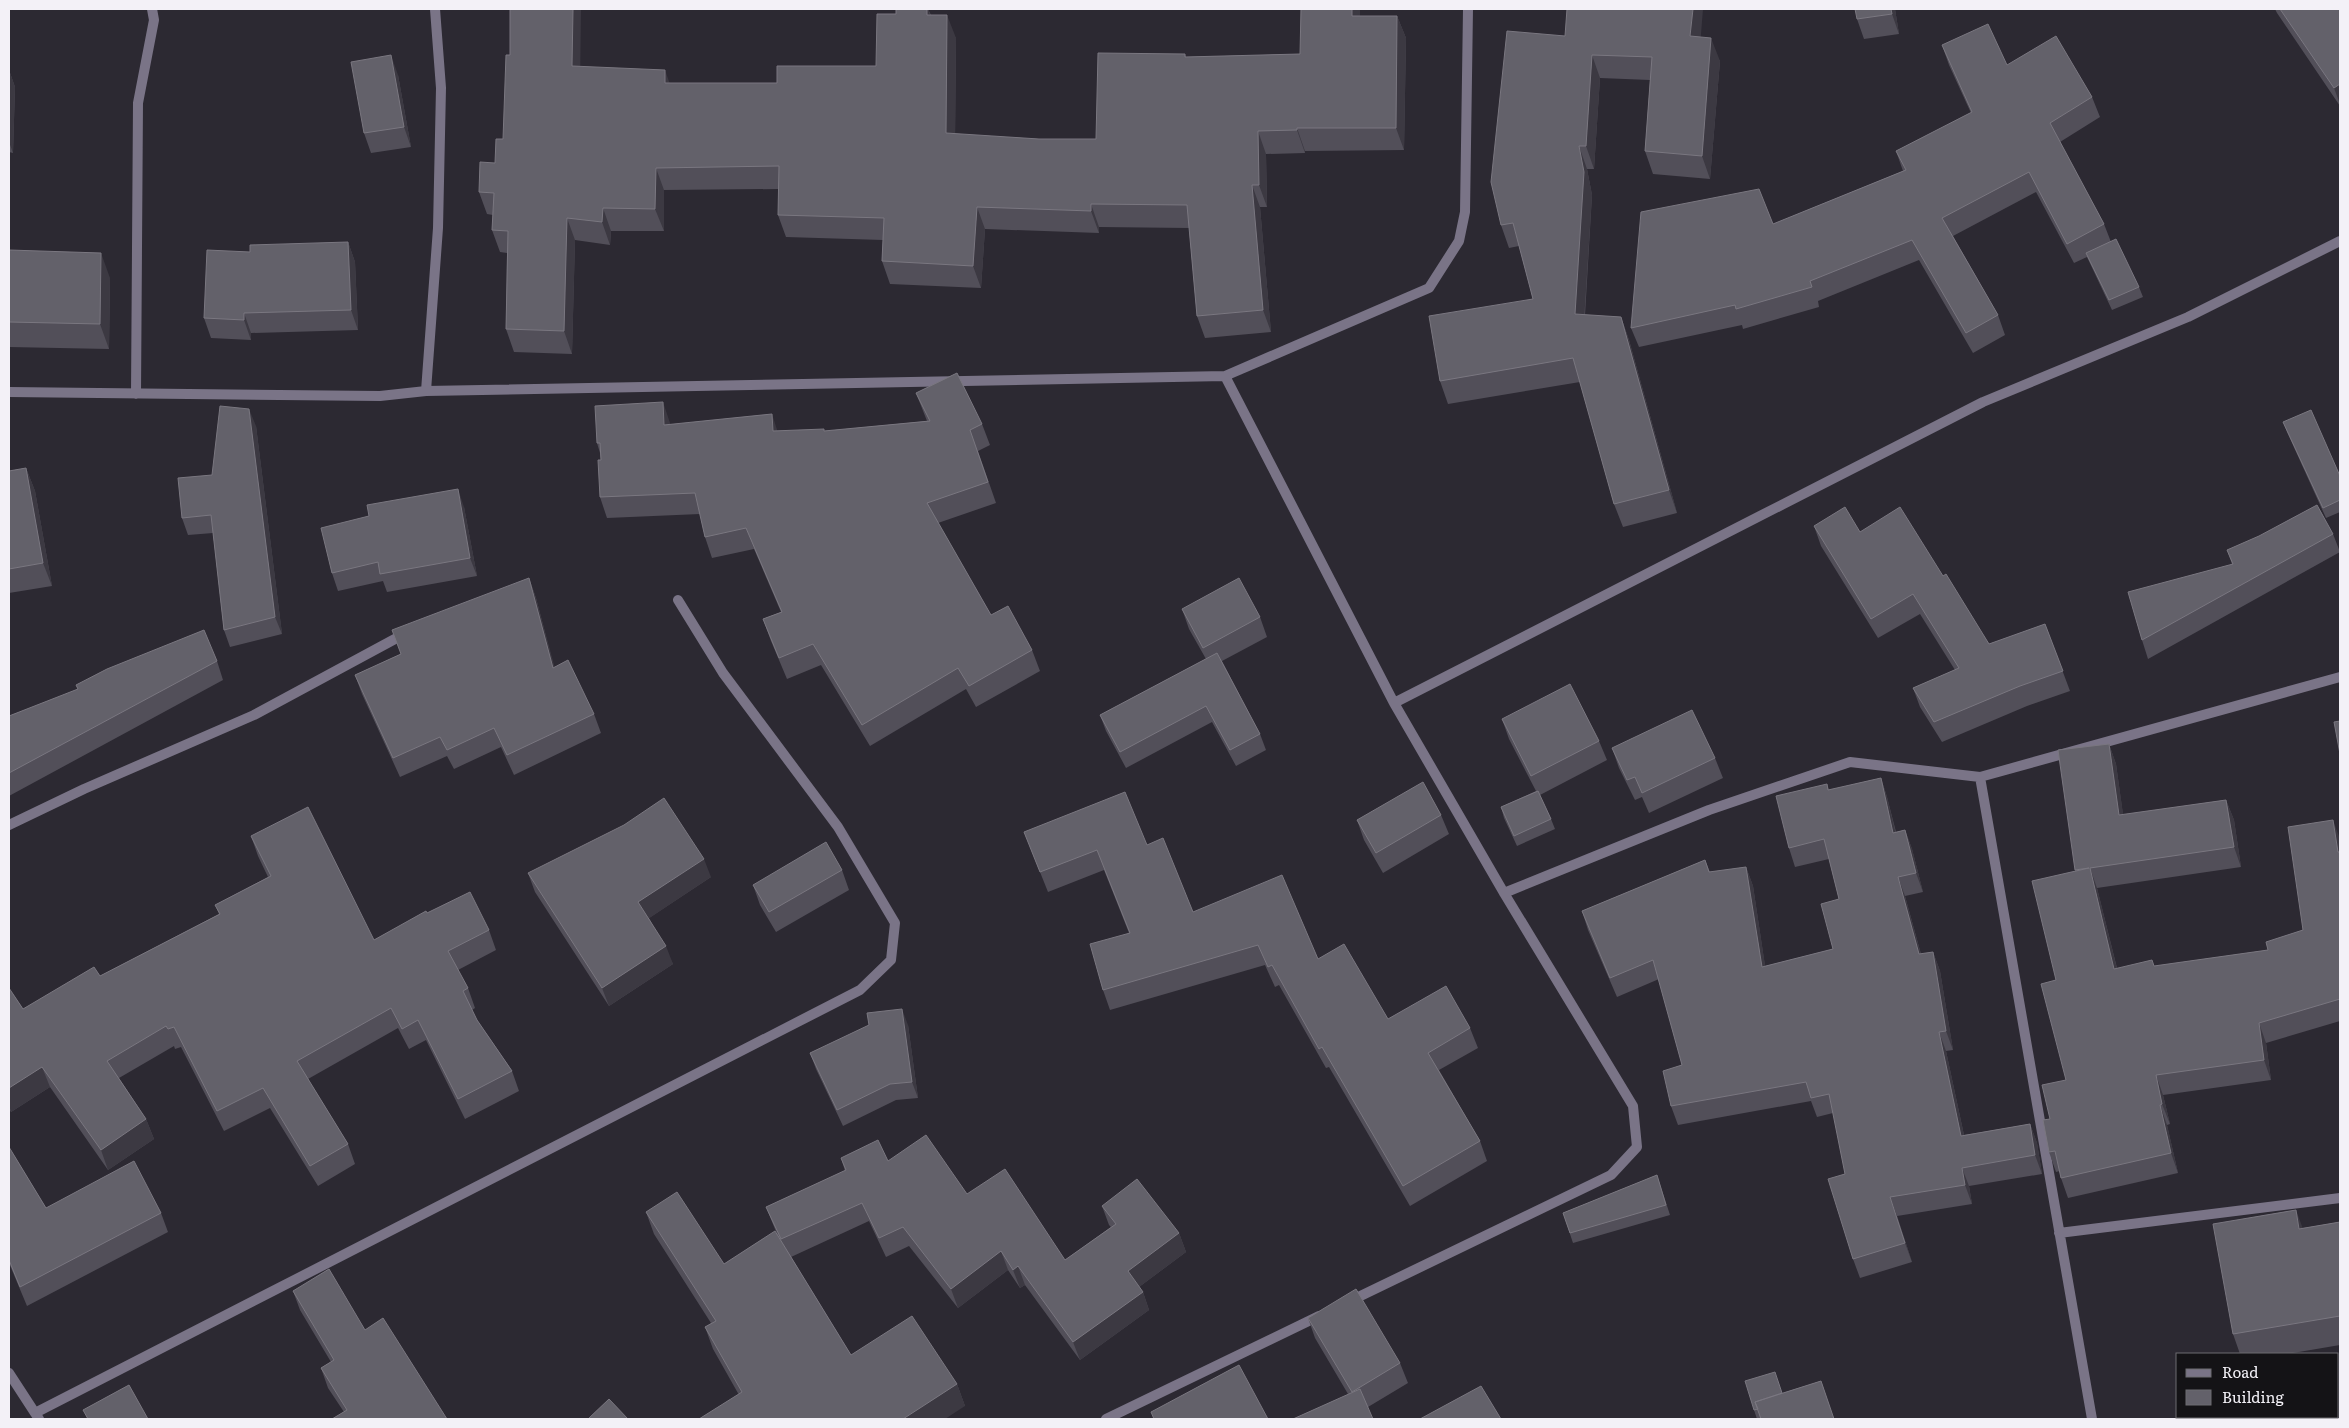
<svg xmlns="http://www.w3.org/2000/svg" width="2349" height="1428" font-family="Literata,serif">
<rect width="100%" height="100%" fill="#2c2932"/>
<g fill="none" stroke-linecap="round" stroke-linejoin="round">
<path stroke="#7a7487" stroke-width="10" d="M 426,391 L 438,228 L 441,88 L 435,9
M 9,392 L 380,396 L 426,391 L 1225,376
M 136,394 L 138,103 L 154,20 L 152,9
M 1394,703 L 1983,402 L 2188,317 L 2340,241
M 1980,777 L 2092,1419
M 9,825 L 84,789 L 254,715 L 406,633
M 1504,893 L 1709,810 L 1850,762 L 1980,777 L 2340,677
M 2059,1233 L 2340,1198
M 1348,1302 L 1611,1175 L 1637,1147 L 1633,1106 L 1504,893 L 1394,703 L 1225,376 L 1429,288 L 1459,241 L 1465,212 L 1468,9
M 9,1373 L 35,1413
M 39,1419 L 35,1413 L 860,990 L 891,960 L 895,923 L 838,827 L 723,673 L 678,600
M 1106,1419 L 1319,1316"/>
</g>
<path fill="#524f59" d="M 896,9 L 928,9 L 931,15 L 956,38 L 955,134 L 1039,139 L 1096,139 L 1185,54 L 1186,57 L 1300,54 L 1360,16 L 1397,16 L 1406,38 L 1404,150 L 1305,151 L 1305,153 L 1266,154 L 1267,207 L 1260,207 L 1271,332 L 1205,338 L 1197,316 L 1189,228 L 1099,227 L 1099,233 L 985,229 L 981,288 L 890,284 L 882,261 L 883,240 L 786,237 L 778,215 L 778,189 L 664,190 L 664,231 L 611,231 L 610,245 L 575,240 L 572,354 L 514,352 L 506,329 L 507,253 L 500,252 L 492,230 L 493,215 L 487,214 L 479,192 L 495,163 L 503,139 L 580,67 L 670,83 L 777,83 L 876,66 L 896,14 Z
M 1895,9 L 1899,34 L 1864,39 L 1857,19 Z
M 2275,9 L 2340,9 L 2340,106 L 2277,13 Z
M 1565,36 L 1701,37 L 1720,61 L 1710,179 L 1653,174 L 1645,151 L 1650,80 L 1600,78 L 1594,169 L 1587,169 L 1592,195 L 1585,315 L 1621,317 L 1629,340 L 1677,513 L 1623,527 L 1614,504 L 1580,382 L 1448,404 L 1440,381 L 1533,299 L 1519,246 L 1509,248 L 1501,225 Z
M 1942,45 L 2007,65 L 2092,97 L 2100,117 L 2060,142 L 2104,224 L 2111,242 L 2139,287 L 2143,297 L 2112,310 L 2087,257 L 2074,263 L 2036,192 L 1953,236 L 1998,315 L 2005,335 L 1973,353 L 1919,260 L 1818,301 L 1819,307 L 1743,329 L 1742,325 L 1639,347 L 1631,328 L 1773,224 L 1903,171 L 1896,151 L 1971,113 L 1949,65 Z
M 9,70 L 15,87 L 13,153 L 9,152 Z
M 398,75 L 411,147 L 371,153 L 364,133 Z
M 348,242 L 355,262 L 358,330 L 251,333 L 251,340 L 211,338 L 204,318 L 250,252 Z
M 9,250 L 110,278 L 109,349 L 9,347 Z
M 916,393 L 982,424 L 990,445 L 978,451 L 996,503 L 938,523 L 991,615 L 1032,650 L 1040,671 L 976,707 L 966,689 L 870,746 L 821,665 L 787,679 L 771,641 L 763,619 L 781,612 L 754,549 L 712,558 L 705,537 L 700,514 L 607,518 L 600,497 L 601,460 L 600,453 L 597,443 L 670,423 L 670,424 L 778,431 L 825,431 L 927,421 Z
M 2283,422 L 2340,476 L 2340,512 L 2326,518 L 2287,432 Z
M 256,426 L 282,634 L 230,647 L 224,630 L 213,533 L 188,535 L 182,518 L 212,475 Z
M 26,468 L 35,491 L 52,586 L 9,593 L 9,471 Z
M 464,507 L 477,576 L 387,592 L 383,581 L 338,591 L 332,573 Z
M 1814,526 L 1860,532 L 1943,576 L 1989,644 L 2045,624 L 2070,691 L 2027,706 L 1942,742 L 1920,707 L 1913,688 L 1955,670 L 1920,614 L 1878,638 L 1821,546 Z
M 2333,534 L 2340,552 L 2148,659 L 2142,640 L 2232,564 L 2227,550 Z
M 529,578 L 536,598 L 554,667 L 594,714 L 601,733 L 514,775 L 501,747 L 454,769 L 447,756 L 400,777 L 362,694 L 355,675 L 401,654 Z
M 1182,609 L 1260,617 L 1267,637 L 1222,661 L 1260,734 L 1266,750 L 1236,766 L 1212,722 L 1126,768 L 1106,731 L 1100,715 L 1206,659 L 1189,629 Z
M 217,661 L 223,680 L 9,796 L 9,716 L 78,690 L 76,685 Z
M 1502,719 L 1599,741 L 1607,760 L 1540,795 L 1551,819 L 1555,829 L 1517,846 L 1504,818 L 1501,807 L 1536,791 L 1509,739 Z
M 2109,744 L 2116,764 L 2123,815 L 2226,800 L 2234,820 L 2241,867 L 2097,888 L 2117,968 L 2155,966 L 2268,950 L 2303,930 L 2340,839 L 2340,1021 L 2266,1043 L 2271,1080 L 2163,1095 L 2170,1124 L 2167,1125 L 2178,1173 L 2068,1198 L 2061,1178 L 2060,1171 L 2056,1172 L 2049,1152 L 2050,1119 L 2066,1080 L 2056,980 L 2075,871 L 2075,870 Z
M 1612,748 L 1715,758 L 1723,778 L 1649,813 L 1642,797 L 1635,800 L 1619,768 Z
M 1881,778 L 1887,797 L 1896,832 L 1905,830 L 1912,849 L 1923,892 L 1905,896 L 1921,954 L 1933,952 L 1940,971 L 1953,1050 L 1946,1051 L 1964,1135 L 2030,1124 L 2037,1143 L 2042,1174 L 1969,1186 L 1972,1204 L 1897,1216 L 1912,1262 L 1860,1278 L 1853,1259 L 1845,1174 L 1833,1113 L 1817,1117 L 1811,1101 L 1678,1125 L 1671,1106 L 1682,1065 L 1659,979 L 1617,997 L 1588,930 L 1582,911 L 1705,860 L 1710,872 L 1746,867 L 1753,886 L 1765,966 L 1833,949 L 1839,899 L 1829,859 L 1795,867 L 1789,848 L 1827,784 L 1829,790 Z
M 1441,815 L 1449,834 L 1383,873 L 1364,840 L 1357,820 Z
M 1024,832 L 1147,845 L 1193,912 L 1318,959 L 1388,1019 L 1470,1028 L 1478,1048 L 1439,1070 L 1480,1141 L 1487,1161 L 1410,1206 L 1329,1067 L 1326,1068 L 1279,985 L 1275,987 L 1265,965 L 1110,1010 L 1103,990 L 1129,933 L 1104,870 L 1048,892 Z
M 251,836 L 374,940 L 427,913 L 489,930 L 496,950 L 458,970 L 468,988 L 475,1008 L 472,1010 L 477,1020 L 512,1071 L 519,1091 L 465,1119 L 426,1040 L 409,1049 L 398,1028 L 308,1079 L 348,1144 L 355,1164 L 318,1186 L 270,1108 L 224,1131 L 181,1047 L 175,1049 L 174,1046 L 119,1078 L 146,1119 L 154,1139 L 108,1170 L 50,1087 L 11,1112 L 9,1108 L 9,988 L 23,1009 L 100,976 L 219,914 L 215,905 L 268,877 L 258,856 Z
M 842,870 L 849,890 L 776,932 L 760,905 L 753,885 Z
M 528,873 L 711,877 L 649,918 L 673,964 L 609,1006 L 535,892 Z
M 908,1025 L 918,1098 L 896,1100 L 843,1126 L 816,1069 L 810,1053 Z
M 9,1147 L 46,1208 L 161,1213 L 168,1232 L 27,1306 L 9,1263 Z
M 841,1158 L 888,1161 L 967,1194 L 1065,1260 L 1111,1227 L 1109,1225 L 1102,1206 L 1179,1233 L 1186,1252 L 1139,1287 L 1143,1292 L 1149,1310 L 1080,1360 L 1025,1285 L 1020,1288 L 1008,1270 L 958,1308 L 909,1246 L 886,1257 L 869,1221 L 791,1257 L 851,1355 L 957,1384 L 965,1406 L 739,1395 L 713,1349 L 705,1327 L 711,1323 L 654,1234 L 646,1212 L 724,1264 L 777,1234 L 766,1207 L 845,1171 Z
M 1657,1175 L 1670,1215 L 1573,1243 L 1563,1213 Z
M 2340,1222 L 2340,1345 L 2287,1354 L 2240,1354 L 2233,1334 L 2303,1228 Z
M 293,1291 L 365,1330 L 447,1419 L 344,1412 L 328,1388 L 321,1368 L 331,1362 L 300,1310 Z
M 1308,1318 L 1400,1363 L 1408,1383 L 1368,1407 L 1348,1394 L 1315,1338 Z
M 1821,1381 L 1834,1419 L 1757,1419 L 1754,1410 L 1782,1393 Z"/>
<path fill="#3c3942" d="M 573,9 L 581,9 L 580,89 L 572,66 Z
M 927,9 L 928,9 L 935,28 L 927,15 Z
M 1352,9 L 1360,9 L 1360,38 L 1352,16 Z
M 1693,9 L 1703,9 L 1699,59 L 1690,36 Z
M 1891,9 L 1895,9 L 1899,34 L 1892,14 Z
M 947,15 L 956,38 L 955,156 L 946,133 Z
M 1397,16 L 1406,38 L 1404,150 L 1396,128 Z
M 1711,38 L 1720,61 L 1710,179 L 1702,156 Z
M 391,55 L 398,75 L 411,147 L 404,127 Z
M 1592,55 L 1600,78 L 1594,169 L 1586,146 Z
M 9,70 L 15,87 L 13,153 L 9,142 Z
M 665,70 L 673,93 L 665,83 Z
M 2340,84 L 2340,104 L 2334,88 Z
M 1297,128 L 1305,151 L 1305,153 L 1297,130 Z
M 1258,131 L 1266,154 L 1267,207 L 1259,185 Z
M 1579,146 L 1587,169 L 1592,195 L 1583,337 L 1575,314 Z
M 656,168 L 664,190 L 664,231 L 655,209 Z
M 1252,185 L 1260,207 L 1271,332 L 1263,310 Z
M 1091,204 L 1099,227 L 1099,233 L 1091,211 Z
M 977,207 L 985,229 L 981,288 L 973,266 Z
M 603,208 L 611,231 L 610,245 L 602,222 Z
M 567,218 L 575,240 L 572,354 L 564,331 Z
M 348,242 L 355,262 L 358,330 L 351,310 Z
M 101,253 L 110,278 L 109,349 L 100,324 Z
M 244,313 L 251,333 L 251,340 L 244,320 Z
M 1621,317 L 1629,340 L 1677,513 L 1669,490 Z
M 663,402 L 670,423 L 672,446 L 664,425 Z
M 249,409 L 256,426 L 282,634 L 275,617 Z
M 772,414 L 779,436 L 773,431 Z
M 26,468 L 35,491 L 52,586 L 43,563 Z
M 458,489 L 464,507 L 477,576 L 470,558 Z
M 529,578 L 536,598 L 560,687 L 553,668 Z
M 2109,744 L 2116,764 L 2126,835 L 2119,815 Z
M 1881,778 L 1887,797 L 1900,851 L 1893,833 Z
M 2226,800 L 2234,820 L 2241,867 L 2234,847 Z
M 2333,820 L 2340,839 L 2340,858 L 2338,852 Z
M 1905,830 L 1912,849 L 1923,892 L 1916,873 Z
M 704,859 L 711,877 L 645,921 L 638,902 Z
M 1746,867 L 1753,886 L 1768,985 L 1762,967 Z
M 2090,868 L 2097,888 L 2122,989 L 2114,969 Z
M 1898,877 L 1905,896 L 1926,973 L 1919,954 Z
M 666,946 L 673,964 L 609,1006 L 602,988 Z
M 1933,952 L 1940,971 L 1953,1050 L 1946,1031 Z
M 902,1009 L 908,1025 L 918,1098 L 912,1082 Z
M 2259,1023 L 2266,1043 L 2271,1080 L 2264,1060 Z
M 1939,1032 L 1946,1051 L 1968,1154 L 1961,1136 Z
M 42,1067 L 50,1087 L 11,1112 L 9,1105 L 9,1088 Z
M 2156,1075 L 2163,1095 L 2170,1124 L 2162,1104 Z
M 2160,1105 L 2167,1125 L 2178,1173 L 2171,1153 Z
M 146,1119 L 154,1139 L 108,1170 L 101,1150 Z
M 2030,1124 L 2037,1143 L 2042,1174 L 2035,1155 Z
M 1962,1168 L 1969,1186 L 1972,1204 L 1965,1185 Z
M 1890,1197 L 1897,1216 L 1912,1262 L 1905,1243 Z
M 2296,1210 L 2306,1237 L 2299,1229 Z
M 1179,1233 L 1186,1252 L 1135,1290 L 1128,1271 Z
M 1001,1251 L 1008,1270 L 958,1308 L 951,1289 Z
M 1018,1266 L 1025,1285 L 1020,1288 L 1013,1270 Z
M 1143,1292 L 1149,1310 L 1080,1360 L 1073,1342 Z
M 957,1384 L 965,1406 L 945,1419 L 903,1419 Z"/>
<path fill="#63616a" stroke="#7a7780" d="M 510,9 L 573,9 L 572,66 L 665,70 L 665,83 L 777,83 L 777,66 L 876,66 L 877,14 L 896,14 L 896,9 L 927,9 L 927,15 L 947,15 L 946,133 L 1039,139 L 1096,139 L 1098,53 L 1185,54 L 1185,57 L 1300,54 L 1301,9 L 1352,9 L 1352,16 L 1397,16 L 1396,128 L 1297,128 L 1297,130 L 1258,131 L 1259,185 L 1252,185 L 1263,310 L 1197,316 L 1187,205 L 1091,204 L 1091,211 L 977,207 L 973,266 L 882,261 L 884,218 L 778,215 L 779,166 L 656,168 L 655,209 L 603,208 L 602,222 L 567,218 L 564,331 L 506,329 L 508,231 L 492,230 L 494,193 L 479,192 L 480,162 L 495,163 L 496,139 L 503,139 L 506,55 L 510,55 Z
M 1567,9 L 1693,9 L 1690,36 L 1711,38 L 1702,156 L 1645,151 L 1652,57 L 1592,55 L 1586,146 L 1579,146 L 1584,172 L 1575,314 L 1621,317 L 1669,490 L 1614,504 L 1573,358 L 1440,381 L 1429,316 L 1533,299 L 1513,223 L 1501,225 L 1491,182 L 1507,31 L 1565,36 Z
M 1855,9 L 1891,9 L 1892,14 L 1857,19 Z
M 2280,9 L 2340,9 L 2340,84 L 2334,88 Z
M 1988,24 L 2007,65 L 2056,36 L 2092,97 L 2050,123 L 2104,224 L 2067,244 L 2029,172 L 1942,218 L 1998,315 L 1966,333 L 1912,240 L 1810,281 L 1812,287 L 1736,309 L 1735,305 L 1631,328 L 1641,212 L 1759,189 L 1773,224 L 1906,170 L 1896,151 L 1972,112 L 1942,45 Z
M 391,55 L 404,127 L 364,133 L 351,62 Z
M 2116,239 L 2139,287 L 2109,300 L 2086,253 Z
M 348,242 L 351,310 L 244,313 L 244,320 L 204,318 L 207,250 L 250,252 L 250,245 Z
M 9,250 L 101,253 L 100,324 L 9,322 Z
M 957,373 L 982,424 L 970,430 L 988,482 L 927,503 L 991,615 L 1008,606 L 1032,650 L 969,686 L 958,668 L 862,725 L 813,644 L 779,658 L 763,619 L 782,612 L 746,528 L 705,537 L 695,493 L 600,497 L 598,460 L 601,460 L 600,443 L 597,443 L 595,406 L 663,402 L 664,425 L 772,414 L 773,431 L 824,429 L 824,431 L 930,421 L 916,393 Z
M 220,406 L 249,409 L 275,617 L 224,630 L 211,515 L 182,518 L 178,478 L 212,475 Z
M 2311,410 L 2340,476 L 2340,500 L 2323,508 L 2283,422 Z
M 26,468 L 43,563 L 9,569 L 9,471 Z
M 458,489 L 470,558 L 380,574 L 378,562 L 332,573 L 321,528 L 369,516 L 367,505 Z
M 2317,505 L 2333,534 L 2142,640 L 2128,592 L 2233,564 L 2227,550 L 2259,536 Z
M 1845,507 L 1860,532 L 1900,507 L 1943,576 L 1946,574 L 1989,644 L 2045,624 L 2063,671 L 2020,686 L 1934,722 L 1913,688 L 1959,668 L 1913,594 L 1871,619 L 1814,526 Z
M 529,578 L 553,668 L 568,660 L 594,714 L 507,755 L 494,728 L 447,750 L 440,737 L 393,758 L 355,675 L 401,654 L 392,630 Z
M 1239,578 L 1260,617 L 1203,648 L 1182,609 Z
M 204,630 L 217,661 L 9,773 L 9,716 L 78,689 L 76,685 L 107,669 Z
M 1217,653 L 1260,734 L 1230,750 L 1206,706 L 1120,752 L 1100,715 Z
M 1570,684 L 1599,741 L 1531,776 L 1502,719 Z
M 1692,710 L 1715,758 L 1642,793 L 1635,777 L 1627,780 L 1612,748 Z
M 2340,721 L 2340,754 L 2334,722 Z
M 2109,744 L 2119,815 L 2226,800 L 2234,847 L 2090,868 L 2114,969 L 2152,960 L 2154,966 L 2268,950 L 2266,942 L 2303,930 L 2288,827 L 2333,820 L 2338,852 L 2340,852 L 2340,999 L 2259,1023 L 2264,1060 L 2156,1075 L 2162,1104 L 2160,1105 L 2171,1153 L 2061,1178 L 2055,1151 L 2049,1152 L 2043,1120 L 2050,1119 L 2042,1085 L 2066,1080 L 2041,984 L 2056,980 L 2032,881 L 2089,868 L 2075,870 L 2058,750 Z
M 1881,778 L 1893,833 L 1905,830 L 1916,873 L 1898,877 L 1919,954 L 1933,952 L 1946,1031 L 1939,1032 L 1961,1136 L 2030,1124 L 2035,1155 L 1962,1168 L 1965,1185 L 1890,1197 L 1905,1243 L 1853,1259 L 1828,1179 L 1845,1174 L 1829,1094 L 1811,1098 L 1806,1082 L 1671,1106 L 1663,1071 L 1682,1065 L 1653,960 L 1610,978 L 1582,911 L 1705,860 L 1709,872 L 1746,867 L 1762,967 L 1833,949 L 1821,904 L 1839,899 L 1824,839 L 1789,848 L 1776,796 L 1827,784 L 1828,790 Z
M 1423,782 L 1441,815 L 1376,853 L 1357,820 Z
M 1538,791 L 1551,819 L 1514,836 L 1501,807 Z
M 1125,792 L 1147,845 L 1163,838 L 1193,912 L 1282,875 L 1318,959 L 1344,944 L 1388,1019 L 1446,986 L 1470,1028 L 1428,1053 L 1480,1141 L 1403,1186 L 1322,1047 L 1319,1049 L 1272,965 L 1268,967 L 1258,945 L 1103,990 L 1090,944 L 1130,933 L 1097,850 L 1040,872 L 1024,832 Z
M 664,798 L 704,859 L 638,902 L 666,946 L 602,988 L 528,873 L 624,825 Z
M 308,807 L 374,940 L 426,911 L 427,913 L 470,892 L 489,930 L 448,951 L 468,988 L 463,991 L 477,1020 L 512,1071 L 458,1099 L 418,1020 L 402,1029 L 391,1008 L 297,1061 L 348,1144 L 310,1166 L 263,1088 L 217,1111 L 174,1027 L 168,1029 L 166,1026 L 107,1061 L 146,1119 L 101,1150 L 42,1067 L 9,1088 L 9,988 L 23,1009 L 94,967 L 100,976 L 220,914 L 215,905 L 271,876 L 251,836 Z
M 826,842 L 842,870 L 769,912 L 753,885 Z
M 902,1009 L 912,1082 L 890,1084 L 837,1110 L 810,1053 L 869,1025 L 867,1013 Z
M 926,1135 L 967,1194 L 1005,1169 L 1065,1260 L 1116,1224 L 1102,1206 L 1137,1179 L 1179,1233 L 1128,1271 L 1143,1292 L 1073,1342 L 1018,1266 L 1013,1270 L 1001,1251 L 951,1289 L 903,1227 L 879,1238 L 862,1203 L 781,1239 L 766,1207 L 846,1170 L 841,1158 L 878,1140 L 888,1161 Z
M 9,1147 L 46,1208 L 134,1161 L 161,1213 L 20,1287 L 9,1260 Z
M 1657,1175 L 1666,1205 L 1570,1233 L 1563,1213 Z
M 677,1192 L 724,1264 L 775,1231 L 851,1355 L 912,1316 L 957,1384 L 903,1419 L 699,1419 L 742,1392 L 705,1327 L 716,1321 L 646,1212 Z
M 2296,1210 L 2299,1229 L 2340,1222 L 2340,1316 L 2233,1334 L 2213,1224 Z
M 329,1269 L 365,1330 L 383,1318 L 447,1419 L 332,1419 L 347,1410 L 321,1368 L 334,1360 L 293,1291 Z
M 1356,1289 L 1400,1363 L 1352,1392 L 1308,1318 Z
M 1239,1365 L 1268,1419 L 1154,1419 L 1151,1412 Z
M 1775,1372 L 1782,1393 L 1755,1402 L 1758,1409 L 1754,1410 L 1745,1381 Z
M 1821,1381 L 1834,1419 L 1761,1419 L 1755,1402 Z
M 129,1385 L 148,1419 L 88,1419 L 83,1410 Z
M 1481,1386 L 1501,1419 L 1420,1419 Z
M 1360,1389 L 1373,1419 L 1293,1419 Z
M 609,1399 L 628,1419 L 588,1419 Z
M 2316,1417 L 2329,1417 L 2332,1419 L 2314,1419 Z"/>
<rect width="2349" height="1428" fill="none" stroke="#f3f1f7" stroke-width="20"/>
<rect x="2176" y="1353" width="162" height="65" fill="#141316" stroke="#6d6c70"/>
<rect x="2186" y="1369" width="25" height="8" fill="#7a7487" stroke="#6d6c70"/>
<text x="2222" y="1378" font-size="15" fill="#f3f1f7">Road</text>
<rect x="2186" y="1390" width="25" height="15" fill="#63616a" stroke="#6d6c70"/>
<text x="2222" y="1403" font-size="15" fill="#f3f1f7">Building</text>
</svg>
